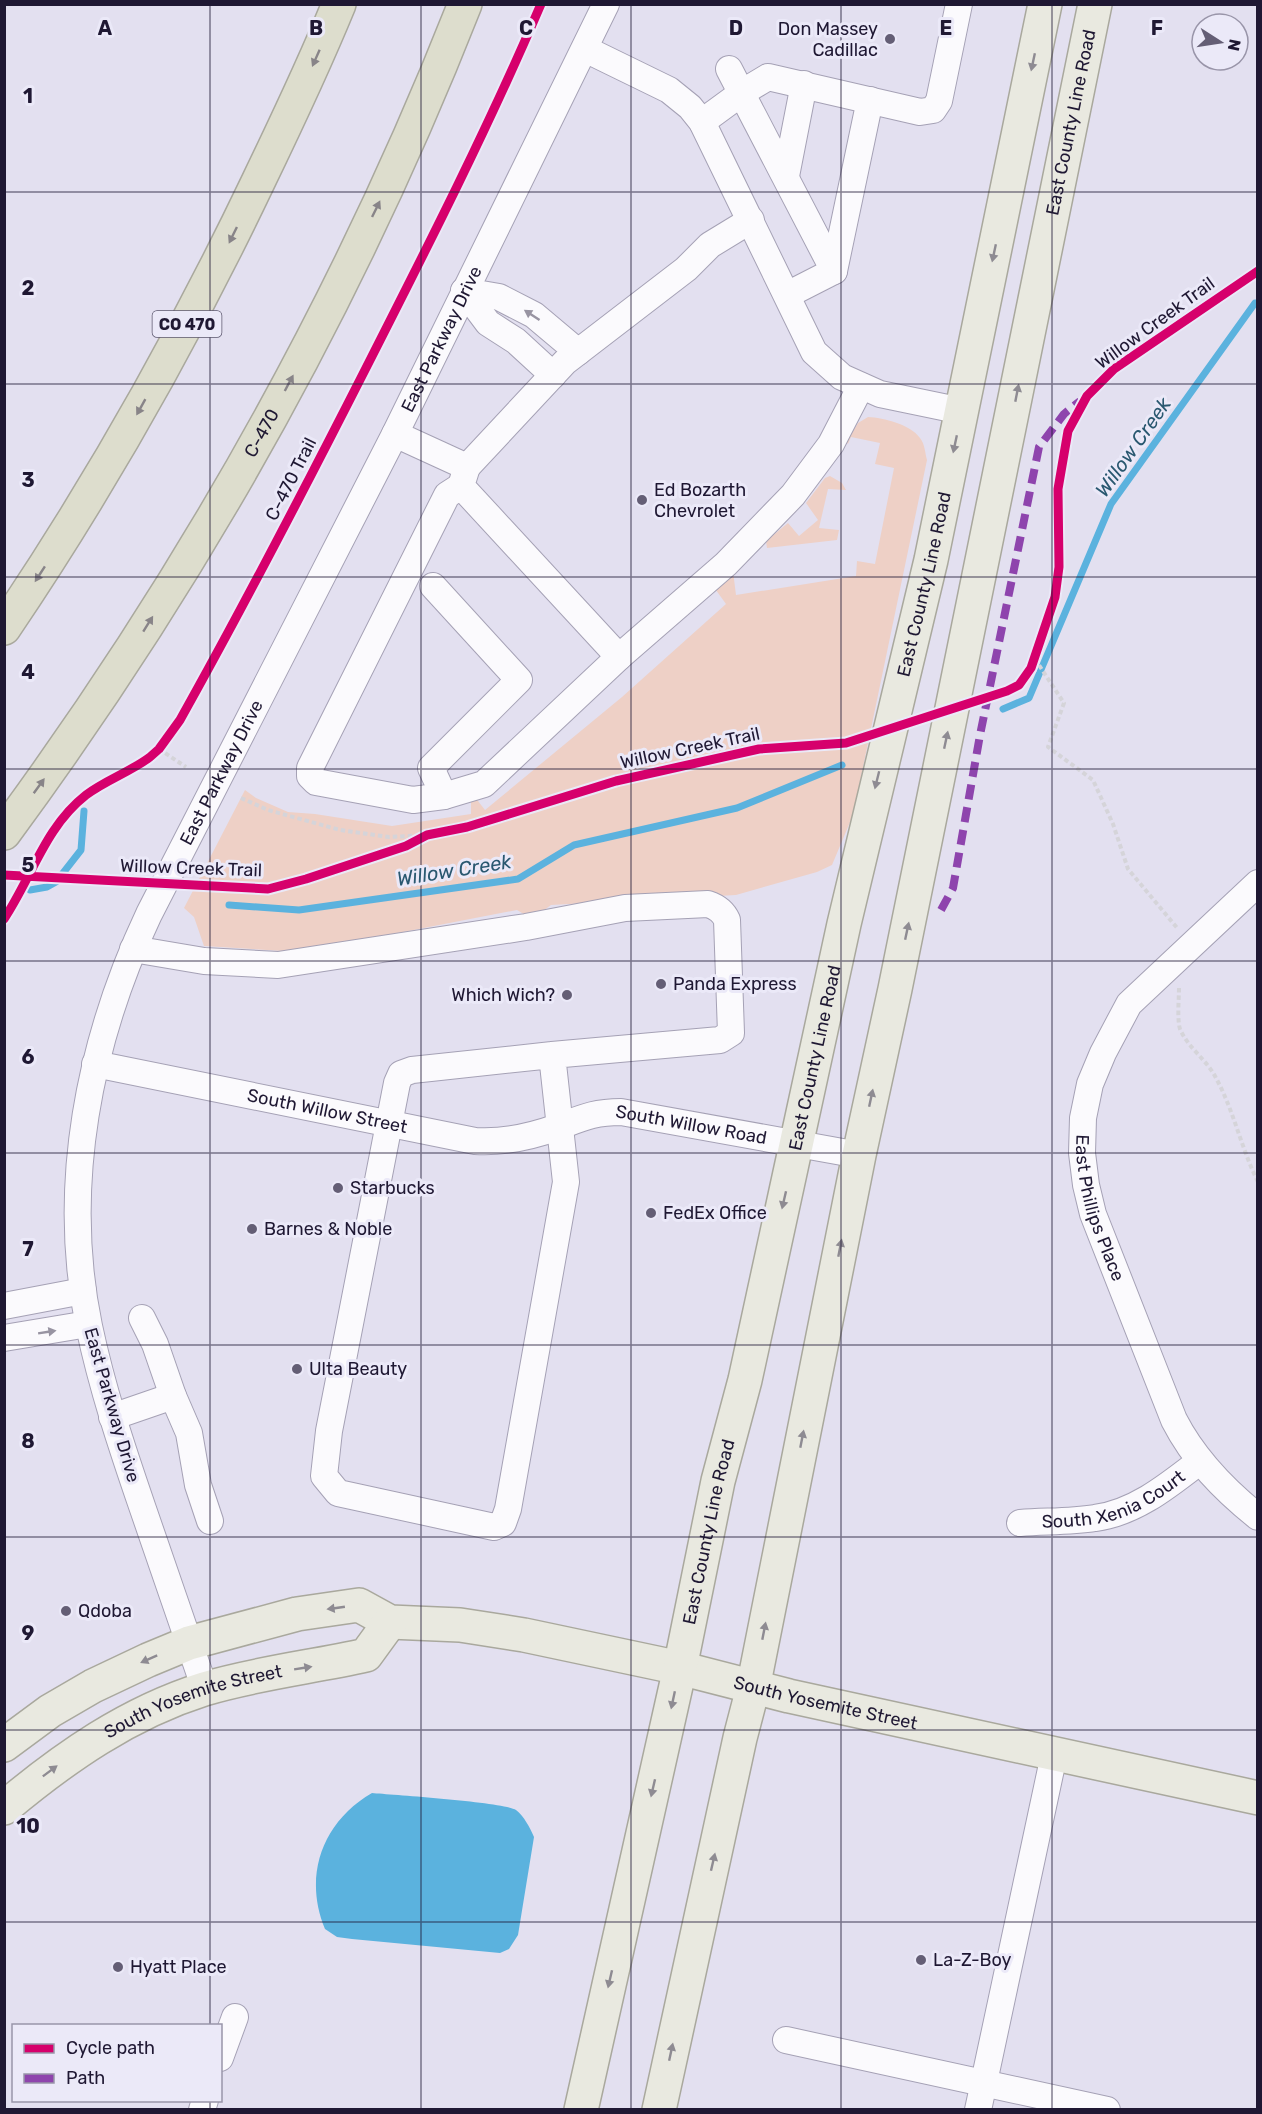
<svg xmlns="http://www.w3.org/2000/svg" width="1262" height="2114" font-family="Rubik,sans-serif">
<rect width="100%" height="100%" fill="#e3e0f0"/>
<path fill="#eed0c6" d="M 868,417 C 884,418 910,424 920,438 C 925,444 925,453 927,460 L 853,815 L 832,865 L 817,872 L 736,895 L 551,905 L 532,919 L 517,910 L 300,952 L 204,946 L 194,917 L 184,908 L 245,790 L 256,798 L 288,812 L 315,814 L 392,826 L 471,814 L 471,792 L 485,810 L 622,697 L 726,604 L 713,586 L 733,571 L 736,595 L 856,576 L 857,561 L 875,564 L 894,468 L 875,464 L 880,443 L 851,437 L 848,444 L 846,442 L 858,423 Z
M 830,476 L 842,483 L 846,490 L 828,489 L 819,528 L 839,530 L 837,540 L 767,548 L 766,541 L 788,523 L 799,536 L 818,520 L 806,503 L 825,478 Z"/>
<path fill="#5bb2de" d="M 372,1793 C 394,1795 504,1802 516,1810 C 524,1816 530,1828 534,1837 L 518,1935 L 509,1949 L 500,1953 L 352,1939 L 337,1937 L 325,1929 C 303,1876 322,1822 372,1793 Z"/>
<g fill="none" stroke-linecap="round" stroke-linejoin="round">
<path stroke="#5bb2de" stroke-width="7" d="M 1003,709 L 1029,698 L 1111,504 L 1255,303 L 1258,303
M 30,890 L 47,887 L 56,882 L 81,850 L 84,811
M 229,905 L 299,910 L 518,879 L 574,845 L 737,808 L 842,765"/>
<g stroke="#a5a1b5" stroke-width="28">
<g id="minor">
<path d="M 585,49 L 669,90 L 690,107 L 702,122 L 814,352 L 842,377 L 880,394 L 962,411"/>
<path d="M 729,69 L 834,271"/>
<path d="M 702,122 L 743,92 L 768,77 L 920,112 L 933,110 L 939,101 L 959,4"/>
<path d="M 786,176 L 804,84"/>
<path d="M 464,291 L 499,297 L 534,315 L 578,352"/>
<path d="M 464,291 L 488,323 L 516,341 L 553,375"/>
<path d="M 787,295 L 834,271 L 870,100"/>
<path d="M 395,434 L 467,467 L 565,362 L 686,269 L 710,245 L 751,220"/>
<path d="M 466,470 L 461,486 L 619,657"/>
<path d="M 461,486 L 447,495 L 310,768 L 310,776 L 316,782 L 413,800 L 444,796 L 484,784 L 619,657 L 726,564 L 793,495 L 831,444 L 861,386"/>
<path d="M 433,586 L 519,680 L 431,768 L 444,796"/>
<path id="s1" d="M 1258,883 L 1129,1004 L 1103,1053 L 1090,1084 L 1083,1118 L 1082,1153 L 1086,1185 L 1093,1214 L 1174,1420 C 1194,1459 1223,1489 1258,1517"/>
<path d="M 133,949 L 204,961 L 278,965 L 526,927 L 625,908 L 708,904 C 717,907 723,911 727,920 L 731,1033 L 720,1040 L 552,1055 L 412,1070 L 401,1074 L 397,1083 L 329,1431 L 324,1476 L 338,1493 L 494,1527 L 503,1523 L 508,1509 L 566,1182 L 552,1055"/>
<path id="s2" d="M 95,1064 L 475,1141 C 504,1143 530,1137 558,1127 C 582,1118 594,1112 621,1112 L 859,1155"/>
<path d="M 4,1306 L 83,1291"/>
<path d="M 142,1318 L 155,1344 L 173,1396 L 189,1433 L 198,1485 L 210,1521"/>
<path d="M 4,1338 L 88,1324"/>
<path d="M 112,1417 L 173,1396"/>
<path id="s3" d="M 1020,1523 C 1045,1521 1070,1522 1095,1518 C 1135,1513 1169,1485 1200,1461"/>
<path id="s4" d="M 205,1689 C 184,1629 164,1569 143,1509 C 122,1448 102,1388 89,1326 C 60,1186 89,1041 149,914 L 395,434 L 606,4"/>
<path d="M 786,2040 L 1107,2110"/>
<path d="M 220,2058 L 235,2017"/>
<path d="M 202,2110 L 205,2100"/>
<path d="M 978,2110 L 1054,1755"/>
</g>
</g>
<g stroke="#a9a89d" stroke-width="36">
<g id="major">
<path id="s5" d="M 4,1745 L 50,1711 L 93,1686 L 148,1660 L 189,1643 L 297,1614 L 359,1605 L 390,1622 L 460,1625 L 524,1635 L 680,1668 L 789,1696 L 1258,1798"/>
<path id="s6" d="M 4,1808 C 65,1757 128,1713 204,1689 C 257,1673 313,1667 366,1655 L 390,1622"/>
<path id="s7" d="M 581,2110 L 680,1668 L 718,1481 L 745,1380 L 844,924 L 931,560 L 1045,4"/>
<path id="s8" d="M 659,2110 L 740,1738 L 753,1688 L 859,1155 L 895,989 L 1095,4"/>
</g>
</g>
<g stroke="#a9a89d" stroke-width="36">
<g id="highway">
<path d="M 4,628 C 100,486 184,337 258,182 C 286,124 314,65 339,4"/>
<path id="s9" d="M 4,833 C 192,578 349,299 465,4"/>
</g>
</g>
<path stroke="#d5d4d9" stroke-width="4" stroke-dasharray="4.5 3" stroke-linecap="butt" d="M 1035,659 L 1064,703 L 1048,747 L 1093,780 L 1113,824 L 1128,869 L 1178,929
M 159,749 L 186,767
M 241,798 L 268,810 L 340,830 L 389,837 L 427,835
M 1179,988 C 1179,998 1177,1020 1180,1029 C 1188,1048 1207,1060 1216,1078 C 1234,1111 1241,1148 1258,1182"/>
<use href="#minor" stroke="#fbfafd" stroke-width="26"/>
<use href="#major" stroke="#e9e9e0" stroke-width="33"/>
<use href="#highway" stroke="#ddddcd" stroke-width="33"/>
<path stroke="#8e44ad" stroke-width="8" stroke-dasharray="15 8" stroke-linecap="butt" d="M 941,910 L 953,888 L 980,735 L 1039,447 L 1064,414 L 1080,401"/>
<g stroke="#ebe9f8" stroke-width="13">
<path id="cycleway" d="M 4,875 L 268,889 L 306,879 L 406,846 L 427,835 L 467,827 L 616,781 L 759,749 L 846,743 L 1007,691 L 1019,685 L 1031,668 L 1055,597 L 1059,567 L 1058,489 L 1068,431 L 1087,396 L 1114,369 L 1258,271
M 4,919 C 32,877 45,827 86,795 C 106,780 130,772 150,757 L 159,749 L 180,720 C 245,604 306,486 366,368 C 427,248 488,128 541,4"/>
</g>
<use href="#cycleway" stroke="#d6006c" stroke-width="9"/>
</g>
<defs><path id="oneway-solid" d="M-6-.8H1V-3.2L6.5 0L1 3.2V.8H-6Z" transform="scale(1.5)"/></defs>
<g fill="#888488">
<use href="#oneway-solid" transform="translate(316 58) rotate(114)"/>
<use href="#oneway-solid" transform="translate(376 209) rotate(-64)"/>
<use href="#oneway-solid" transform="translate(233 235) rotate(116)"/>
<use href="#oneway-solid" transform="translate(289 383) rotate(-62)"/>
<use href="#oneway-solid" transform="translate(141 407) rotate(119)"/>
<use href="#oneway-solid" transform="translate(40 574) rotate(123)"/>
<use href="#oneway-solid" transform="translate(148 624) rotate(-58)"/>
<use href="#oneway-solid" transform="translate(39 786) rotate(-54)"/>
</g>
<g fill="#8e8b92">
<use href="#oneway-solid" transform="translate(1033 62) rotate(102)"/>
<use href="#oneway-solid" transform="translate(994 253) rotate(102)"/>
<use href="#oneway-solid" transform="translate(1017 393) rotate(-79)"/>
<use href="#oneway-solid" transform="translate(955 444) rotate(102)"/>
<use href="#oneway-solid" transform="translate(946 740) rotate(-78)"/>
<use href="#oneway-solid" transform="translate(877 780) rotate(104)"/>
<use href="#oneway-solid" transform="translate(907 931) rotate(-78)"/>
<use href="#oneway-solid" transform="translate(871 1098) rotate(-78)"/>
<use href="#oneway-solid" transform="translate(784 1200) rotate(103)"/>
<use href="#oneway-solid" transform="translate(840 1248) rotate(-79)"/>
<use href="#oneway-solid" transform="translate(802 1439) rotate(-79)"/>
<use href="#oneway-solid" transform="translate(336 1608) rotate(172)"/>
<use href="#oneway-solid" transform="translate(764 1631) rotate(-79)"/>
<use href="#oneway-solid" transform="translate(149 1659) rotate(156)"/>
<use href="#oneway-solid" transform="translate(303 1668) rotate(-9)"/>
<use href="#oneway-solid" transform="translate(673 1700) rotate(102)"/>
<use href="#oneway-solid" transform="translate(50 1771) rotate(-37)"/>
<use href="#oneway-solid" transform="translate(653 1788) rotate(103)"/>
<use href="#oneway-solid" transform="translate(713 1862) rotate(-77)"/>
<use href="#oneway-solid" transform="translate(610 1979) rotate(103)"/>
<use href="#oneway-solid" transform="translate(671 2052) rotate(-78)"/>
</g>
<g fill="#9894a2">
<use href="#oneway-solid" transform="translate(532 315) rotate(-147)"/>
<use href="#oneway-solid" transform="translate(47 1332) rotate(-9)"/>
</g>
<path fill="none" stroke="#1f1833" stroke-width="1.5" stroke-opacity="0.55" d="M 210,4 L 210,2026M 421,4 L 421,2110M 631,4 L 631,2110M 841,4 L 841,2110M 1052,4 L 1052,2110M 4,192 L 1258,192M 4,384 L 1258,384M 4,577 L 1258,577M 4,769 L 1258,769M 4,961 L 1258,961M 4,1153 L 1258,1153M 4,1345 L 1258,1345M 4,1537 L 1258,1537M 4,1730 L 1258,1730M 4,1922 L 1258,1922M 210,2100 L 210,2110"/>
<g fill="#645e75" stroke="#ebe9f8" stroke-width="2">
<circle cx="890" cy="39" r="6"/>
<circle cx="642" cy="500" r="6"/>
<circle cx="661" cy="984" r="6"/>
<circle cx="567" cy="995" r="6"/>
<circle cx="338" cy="1188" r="6"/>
<circle cx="651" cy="1213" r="6"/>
<circle cx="252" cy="1229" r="6"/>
<circle cx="297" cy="1369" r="6"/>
<circle cx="66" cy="1611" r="6"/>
<circle cx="921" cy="1960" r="6"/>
<circle cx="118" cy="1967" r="6"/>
</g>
<g text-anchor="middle" stroke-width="6" stroke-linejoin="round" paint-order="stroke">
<rect fill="#ebe9f8" stroke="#5c576e" stroke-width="1.5" x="152.5" y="311" width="69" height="26" rx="4.5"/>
<g font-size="16" font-weight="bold" fill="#1f1833">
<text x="187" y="330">CO 470</text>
</g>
<g font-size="18" fill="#1f1833" stroke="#ebe9f8" text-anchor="start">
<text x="878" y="35" text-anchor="end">Don Massey<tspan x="878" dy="21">Cadillac</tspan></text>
<text x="654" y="496">Ed Bozarth<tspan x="654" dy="21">Chevrolet</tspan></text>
<text x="673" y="990">Panda Express</text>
<text x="555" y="1001" text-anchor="end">Which Wich?</text>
<text x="350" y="1194">Starbucks</text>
<text x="663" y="1219">FedEx Office</text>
<text x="264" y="1235">Barnes &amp; Noble</text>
<text x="309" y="1375">Ulta Beauty</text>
<text x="78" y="1617">Qdoba</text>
<text x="933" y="1966">La-Z-Boy</text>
<text x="130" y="1973">Hyatt Place</text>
</g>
<g font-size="18" fill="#1f1833" stroke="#ebe9f8">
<text dy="6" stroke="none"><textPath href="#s8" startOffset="2030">East County Line Road</textPath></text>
<text transform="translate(1155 323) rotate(-36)" y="6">Willow Creek Trail</text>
<text dy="6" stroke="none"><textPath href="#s4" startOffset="1450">East Parkway Drive</textPath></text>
<text dy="6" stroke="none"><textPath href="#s9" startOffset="476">C-470</textPath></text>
<text transform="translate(291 479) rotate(-63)" y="6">C-470 Trail</text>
<text dy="6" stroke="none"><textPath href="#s7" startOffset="1564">East County Line Road</textPath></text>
<text transform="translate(690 748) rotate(-12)" y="6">Willow Creek Trail</text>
<text dy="6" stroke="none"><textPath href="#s4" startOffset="964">East Parkway Drive</textPath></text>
<text transform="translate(191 868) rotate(2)" y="6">Willow Creek Trail</text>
<text dy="6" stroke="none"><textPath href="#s7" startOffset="1078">East County Line Road</textPath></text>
<text dy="6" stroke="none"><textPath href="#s2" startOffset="237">South Willow Street</textPath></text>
<text dy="6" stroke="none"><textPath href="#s2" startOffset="609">South Willow Road</textPath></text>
<text dy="6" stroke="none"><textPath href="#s1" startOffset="393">East Phillips Place</textPath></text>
<text transform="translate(112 1405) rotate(74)" y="6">East Parkway Drive</text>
<text dy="6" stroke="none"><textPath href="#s3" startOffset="98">South Xenia Court</textPath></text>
<text dy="6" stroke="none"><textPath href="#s7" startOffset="592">East County Line Road</textPath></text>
<text dy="6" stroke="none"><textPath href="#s5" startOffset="866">South Yosemite Street</textPath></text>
<text dy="6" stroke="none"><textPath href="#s6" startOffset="220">South Yosemite Street</textPath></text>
</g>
<g font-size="20" font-style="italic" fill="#2a5870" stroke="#ebe9f8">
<text transform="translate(1133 447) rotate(-55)" y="7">Willow Creek</text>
<text transform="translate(454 870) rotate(-9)" y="7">Willow Creek</text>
</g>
</g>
<g font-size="20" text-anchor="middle" font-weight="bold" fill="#1f1833" stroke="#ebe9f8" stroke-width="6" stroke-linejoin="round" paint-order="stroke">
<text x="105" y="35">A</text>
<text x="316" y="35">B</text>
<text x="526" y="35">C</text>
<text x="736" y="35">D</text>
<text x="946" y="35">E</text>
<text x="1157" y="35">F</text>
<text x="28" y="103">1</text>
<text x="28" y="295">2</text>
<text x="28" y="487">3</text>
<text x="28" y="679">4</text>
<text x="28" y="872">5</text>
<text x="28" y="1064">6</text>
<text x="28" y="1256">7</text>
<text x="28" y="1448">8</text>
<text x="28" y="1640">9</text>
<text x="28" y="1833">10</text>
</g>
<rect width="1262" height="2114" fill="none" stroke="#1f1833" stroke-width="12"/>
<rect x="12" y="2024" width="210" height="78" fill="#ebe9f8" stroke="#9995a9" stroke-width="1.5"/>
<rect x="24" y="2044" width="30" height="9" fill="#d6006c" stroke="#9995a9" stroke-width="1.5"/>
<text x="66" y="2054" font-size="18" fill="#1f1833">Cycle path</text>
<rect x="24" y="2074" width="30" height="9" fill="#8e44ad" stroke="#9995a9" stroke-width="1.5"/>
<text x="66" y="2084" font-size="18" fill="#1f1833">Path</text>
<g transform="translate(1220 42) rotate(102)"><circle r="28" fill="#ebe9f8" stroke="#9995a9" stroke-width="1.5"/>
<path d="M0-4.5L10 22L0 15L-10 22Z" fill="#645e75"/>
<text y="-9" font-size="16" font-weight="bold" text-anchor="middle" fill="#1f1833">N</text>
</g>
</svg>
